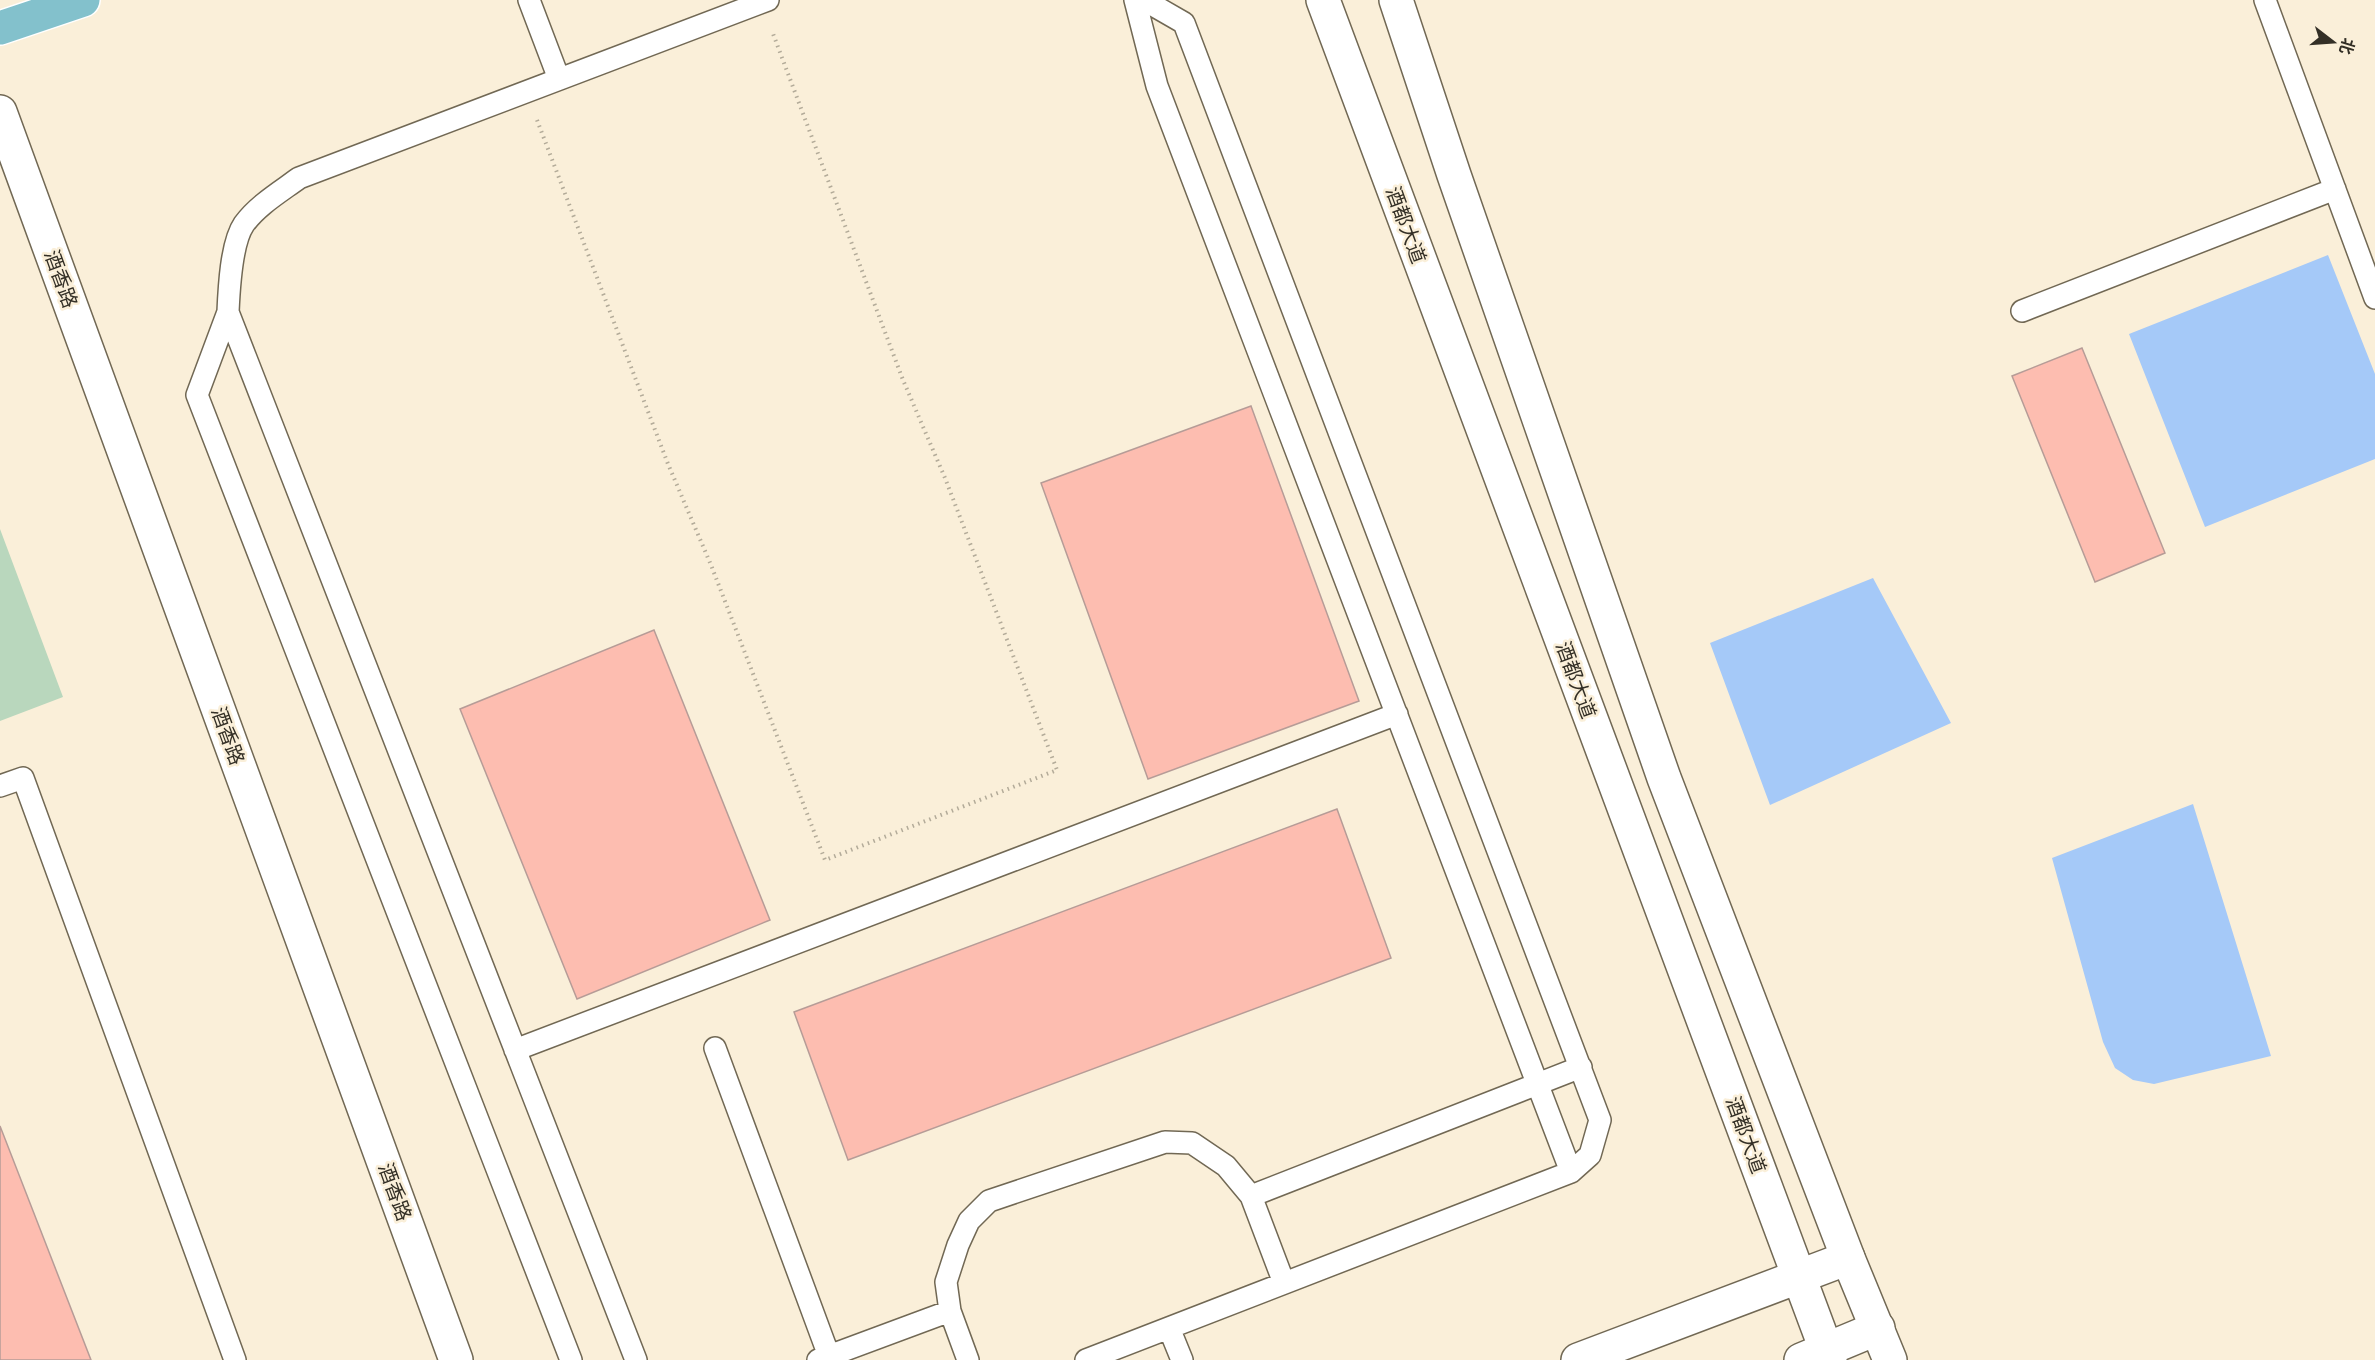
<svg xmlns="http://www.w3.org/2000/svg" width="2375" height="1360" font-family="Roboto,'Noto Sans SC',sans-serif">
<rect width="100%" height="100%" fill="#faefd9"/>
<path fill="#b9d7bd" d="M 0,529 L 63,697 L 0,721 Z"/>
<path fill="#a5c9f8" d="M 2328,255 L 2375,374 L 2375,459 L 2205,527 L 2129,334 Z
M 1873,578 L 1951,723 L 1770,805 L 1710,643 Z
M 2193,804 L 2271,1056 L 2154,1084 L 2133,1080 L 2115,1068 L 2103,1042 L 2052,858 Z"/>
<path fill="#fdbdb0" stroke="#b69c97" stroke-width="1.5" d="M 2082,348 L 2165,553 L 2095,582 L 2012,376 Z
M 1251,406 L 1359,701 L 1148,779 L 1041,483 Z
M 654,630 L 770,920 L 577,999 L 460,709 Z
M 1337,809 L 1391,958 L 848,1160 L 794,1012 Z
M 0,1126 L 91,1360 L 0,1360 Z"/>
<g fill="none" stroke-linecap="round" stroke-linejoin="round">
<g stroke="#716854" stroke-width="24">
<path id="lane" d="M 529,0 L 559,79
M 1135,0 L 1157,86 L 1571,1172
M 2265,0 L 2375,298
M 2022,311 L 2335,189
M 228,312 L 197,395 L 571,1360
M 0,786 L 23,778 L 235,1360
M 715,1048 L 829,1356
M 515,1050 L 1397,714
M 1251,1196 L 1581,1067
M 1169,1328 L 1182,1360
M 636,1360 L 228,312 C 229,289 231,243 244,224 C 258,205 280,192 299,178 L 768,0
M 818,1360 L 950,1311
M 968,1360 L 950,1311 L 946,1282 L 958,1245 L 969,1221 L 989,1201 L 1165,1142 L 1192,1143 L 1226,1166 L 1251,1196 L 1284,1283
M 1086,1360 L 1571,1172 L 1590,1155 L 1600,1120 L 1184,23 L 1144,0"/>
</g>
<g stroke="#716854" stroke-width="36">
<path id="street" d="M 1578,1360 L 1848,1258
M 1801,1360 L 1878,1328"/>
</g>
<g stroke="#716854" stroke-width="36">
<path id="secondary" d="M 1323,0 L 1830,1360
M 1396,0 L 1454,175 L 1664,778 L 1848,1258 L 1890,1360
M 0,112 L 456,1360"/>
</g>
<g stroke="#fff" stroke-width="36">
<path id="primary" d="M 0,28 L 83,0"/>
</g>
<path stroke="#b3ab99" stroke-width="4" stroke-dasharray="1.5 4.5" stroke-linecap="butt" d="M 537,120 L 668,464 L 711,565 L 825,860 L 1057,770 L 945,478 L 903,380 L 772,31"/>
<use href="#lane" stroke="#fff" stroke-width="21"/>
<use href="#street" stroke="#fff" stroke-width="33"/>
<use href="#secondary" stroke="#fff" stroke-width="33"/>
<use href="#primary" stroke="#83c1cc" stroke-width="33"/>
</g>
<g text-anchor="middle" stroke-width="5" stroke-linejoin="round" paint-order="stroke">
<g font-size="20" fill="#332f26" stroke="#faefd9">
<text transform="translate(1406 225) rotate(70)" y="7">酒都大道</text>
<text transform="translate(61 279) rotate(70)" y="7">酒香路</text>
<text transform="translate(1576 680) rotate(70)" y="7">酒都大道</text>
<text transform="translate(228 736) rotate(70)" y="7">酒香路</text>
<text transform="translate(1746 1135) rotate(70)" y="7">酒都大道</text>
<text transform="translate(395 1192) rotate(70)" y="7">酒香路</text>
</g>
</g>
<g transform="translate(2333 42) rotate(107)" stroke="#faefd9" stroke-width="4.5" paint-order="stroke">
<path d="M0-4.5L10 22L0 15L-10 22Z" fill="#332f26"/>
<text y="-9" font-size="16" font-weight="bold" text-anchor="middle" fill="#332f26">北</text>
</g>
</svg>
